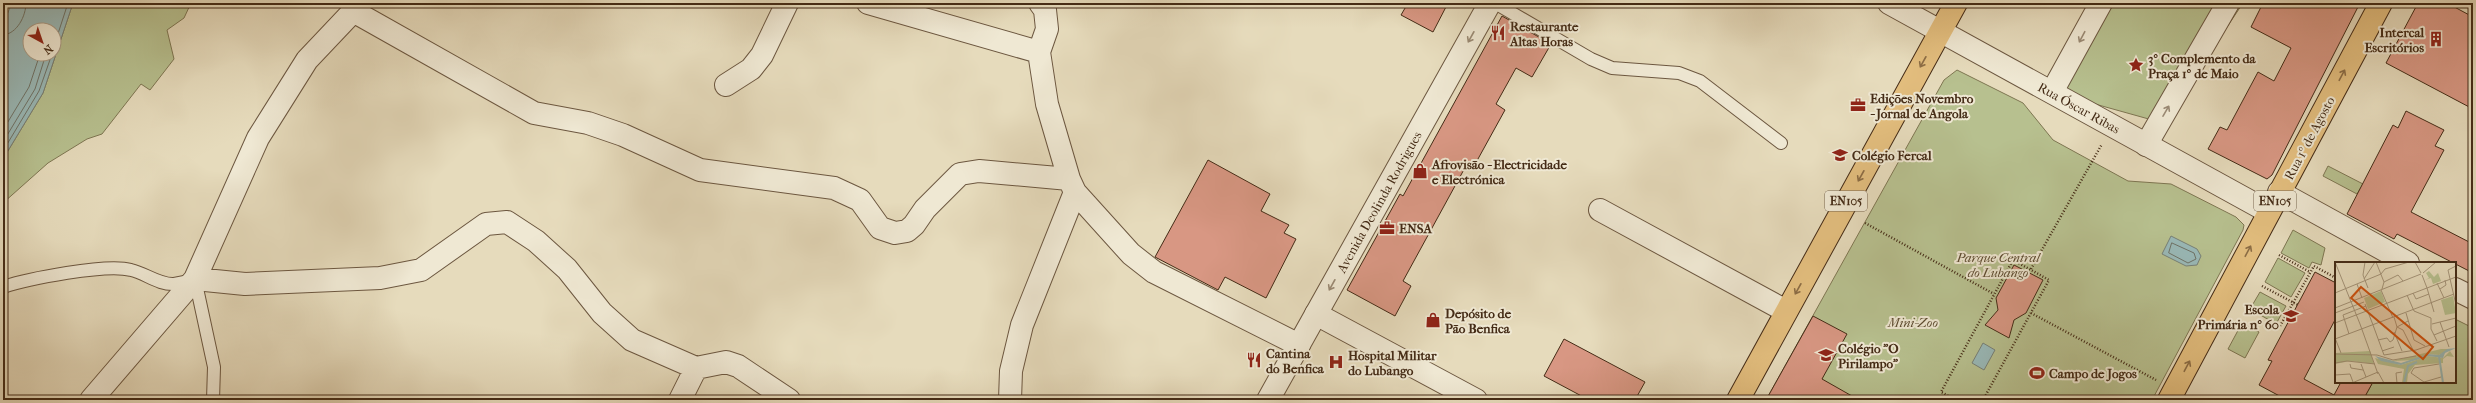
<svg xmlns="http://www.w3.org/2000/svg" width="2476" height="403" font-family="'IM FELL French Canon',serif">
<rect width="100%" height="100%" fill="#e6dbbc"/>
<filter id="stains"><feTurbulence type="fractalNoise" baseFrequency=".005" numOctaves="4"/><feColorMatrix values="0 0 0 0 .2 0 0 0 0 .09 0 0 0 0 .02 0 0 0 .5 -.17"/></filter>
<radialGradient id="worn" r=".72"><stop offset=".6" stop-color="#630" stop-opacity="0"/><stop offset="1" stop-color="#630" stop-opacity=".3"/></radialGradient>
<path fill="#b7c08f" stroke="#7e7652" d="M 73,3 L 191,3 L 184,18 L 167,30 L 174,59 L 150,90 L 141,84 L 102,134 L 87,139 L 48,163 L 3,203 L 3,159 L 43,93 Z
M 2099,3 L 2243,3 L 2163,123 L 2052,92 Z
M 1957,70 L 2023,103 L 2053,140 L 2128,181 L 2171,184 L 2236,217 L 2244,225 L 2243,230 L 2152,400 L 1766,400 L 1944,80 Z
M 2328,166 L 2363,184 L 2357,194 L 2323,176 Z
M 2293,230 L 2325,248 L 2321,265 L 2312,262 L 2309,268 L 2281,253 Z
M 2278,258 L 2305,273 L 2291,297 L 2265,282 Z
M 2260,292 L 2286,306 L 2276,324 L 2250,309 Z
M 2455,319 L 2473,328 L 2473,392 L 2469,400 L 2363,400 L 2373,382 L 2455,382 Z
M 2242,323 L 2259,332 L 2245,358 L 2228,349 Z"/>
<path fill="#99b9b8" stroke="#778077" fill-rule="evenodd" d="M 12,3 L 73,3 L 43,93 L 3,159 L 3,24 ZM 30,30 L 54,30 L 54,54 L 30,54 Z
M 2171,236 L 2197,249 L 2201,256 L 2197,265 L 2186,266 L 2162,254 Z
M 1983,343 L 1995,350 L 1984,370 L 1972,363 Z"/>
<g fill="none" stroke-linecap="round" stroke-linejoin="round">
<path stroke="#6e7267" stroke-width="1" d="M 3,35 C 17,34 26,16 26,3
M 54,46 L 68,3
M 3,130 L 29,87 L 40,54
M 3,142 L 35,89 L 46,54
M 3,151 L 39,91 L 52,54
M 2172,243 L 2194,253 L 2196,259 L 2188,263 L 2169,253 Z"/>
</g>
<path fill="#d89783" stroke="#442b16" d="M 1408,3 L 1448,3 L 1433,32 L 1401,15 Z
M 2263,3 L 2360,3 L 2272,175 L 2267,179 L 2208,149 L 2220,127 L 2227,130 L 2258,72 L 2274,81 L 2291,48 L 2251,27 Z
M 2418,3 L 2447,3 L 2473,17 L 2473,109 L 2386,63 Z
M 1502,16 L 1551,44 L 1532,77 L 1516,68 L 1496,104 L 1505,110 L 1473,168 L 1467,164 L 1403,281 L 1411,286 L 1395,316 L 1347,290 L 1400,194 L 1403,196 Z
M 2406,111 L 2444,130 L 2435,146 L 2444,150 L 2411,212 L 2473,244 L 2473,273 L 2397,234 L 2394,239 L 2347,214 L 2393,125 L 2398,128 Z
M 1208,160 L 1270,194 L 1261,211 L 1289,225 L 1284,233 L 1296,239 L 1266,298 L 1225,277 L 1218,290 L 1155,257 Z
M 2014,265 L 2043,280 L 2026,313 L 2014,320 L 2009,338 L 1985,325 L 1998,310 L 1996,298 Z
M 2315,272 L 2336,283 L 2336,318 L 2304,379 L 2334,395 L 2341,382 L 2373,382 L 2363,400 L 2287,400 L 2259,385 L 2272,361 L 2268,360 Z
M 1813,316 L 1847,334 L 1822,379 L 1859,400 L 1766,400 Z
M 1564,339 L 1645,382 L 1635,400 L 1589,400 L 1544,376 Z"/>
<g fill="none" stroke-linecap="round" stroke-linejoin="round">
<g stroke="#6c5740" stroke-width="14">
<path id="service" d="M 1495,3 L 1591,59 L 1612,68 L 1679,73 L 1700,81 L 1781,143
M 3,287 C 27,279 107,263 131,270 C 145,273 159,285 174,284 C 181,283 189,281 195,279 L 214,367 L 213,400"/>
</g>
<g stroke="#6c5740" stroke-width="24">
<path id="minor" d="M 868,3 L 1039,52
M 1040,3 L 1045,10 L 1047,29 L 1039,52 L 1047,104 L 1069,179 L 1075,192 L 1131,254 L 1154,272 L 1299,345
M 353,11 L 534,113 L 588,123 L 623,135 L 700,170 L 834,188 L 860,200 L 880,228 L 895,233 L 907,231 L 914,225 L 925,209 L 960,174 L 979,171 L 1069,179
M 726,85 L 751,69 L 762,55 L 787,3
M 2052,92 L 2101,3
M 2146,145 L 2228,3
M 1600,210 L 1786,311
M 195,279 L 245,284 L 380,278 L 421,270 L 486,224 L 507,222 L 536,241 L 567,269 L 602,313 L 632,340 L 696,368 L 726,362 L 738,366 L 789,400
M 1316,314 L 1476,400
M 91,400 L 195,279 L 258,138 L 307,60 L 361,3
M 680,400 L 696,368
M 1010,400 L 1011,371 L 1022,325 L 1075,192"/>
</g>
<g stroke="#6c5740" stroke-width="24">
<g id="tertiary">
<path id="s1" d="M 1889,3 L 2269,212"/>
<path d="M 2279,192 L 2408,263"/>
<path d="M 2455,289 L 2473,298"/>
<path id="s2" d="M 1268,400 L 1490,3"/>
</g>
</g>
<g stroke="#442b16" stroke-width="24">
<path id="primary" d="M 1738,400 L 1956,3
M 2169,400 L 2381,3"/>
</g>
<path stroke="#442b16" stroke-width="2.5" stroke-dasharray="1 2" stroke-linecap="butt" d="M 1865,223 L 1994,294
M 2279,255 L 2310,272
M 2031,269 L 2102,144
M 2262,286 L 2298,305
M 2031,313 L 2156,380
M 2280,326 L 2314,266 L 2336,278
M 1956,400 L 1941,392 L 2013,260 L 2049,280 L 1983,400"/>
<use href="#service" stroke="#efe8d3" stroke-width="12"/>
<use href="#minor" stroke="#efe8d3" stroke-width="22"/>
<use href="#tertiary" stroke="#efe8d3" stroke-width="22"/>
<use href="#primary" stroke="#e3be7e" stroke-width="22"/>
</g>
<defs><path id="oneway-shaft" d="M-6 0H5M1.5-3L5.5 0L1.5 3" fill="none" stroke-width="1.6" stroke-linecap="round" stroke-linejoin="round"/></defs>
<g stroke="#9a8a74">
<use href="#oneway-shaft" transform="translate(1471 37) rotate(119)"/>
<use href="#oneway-shaft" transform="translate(2082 37) rotate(118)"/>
<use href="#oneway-shaft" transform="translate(2166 111) rotate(-60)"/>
<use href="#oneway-shaft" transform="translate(1332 285) rotate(119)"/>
</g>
<g stroke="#8c6d45">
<use href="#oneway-shaft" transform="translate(1923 62) rotate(119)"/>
<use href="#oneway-shaft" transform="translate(2342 75) rotate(-62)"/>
<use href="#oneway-shaft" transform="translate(1861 176) rotate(119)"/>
<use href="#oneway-shaft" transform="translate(2248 251) rotate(-62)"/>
<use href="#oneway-shaft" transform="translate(1798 289) rotate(119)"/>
<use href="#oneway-shaft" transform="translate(2187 366) rotate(-62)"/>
</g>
<defs>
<g id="restaurant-bare" transform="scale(1.2)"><path d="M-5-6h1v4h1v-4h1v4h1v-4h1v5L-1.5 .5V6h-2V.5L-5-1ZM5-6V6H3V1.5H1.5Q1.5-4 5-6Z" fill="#8f2418" stroke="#efe8d3" stroke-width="2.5" paint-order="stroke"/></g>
<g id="building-bare" transform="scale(1.2)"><path d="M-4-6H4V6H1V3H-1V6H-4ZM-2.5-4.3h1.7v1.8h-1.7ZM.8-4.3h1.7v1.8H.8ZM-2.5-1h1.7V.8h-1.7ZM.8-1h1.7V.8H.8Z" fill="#8f2418" stroke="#efe8d3" stroke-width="2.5" paint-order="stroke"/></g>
<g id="sight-bare" transform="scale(1.2)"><path d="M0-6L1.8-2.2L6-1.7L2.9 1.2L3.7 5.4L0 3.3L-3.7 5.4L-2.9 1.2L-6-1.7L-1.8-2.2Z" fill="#8f2418" stroke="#efe8d3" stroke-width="2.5" paint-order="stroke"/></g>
<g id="office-bare" transform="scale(1.2)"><path d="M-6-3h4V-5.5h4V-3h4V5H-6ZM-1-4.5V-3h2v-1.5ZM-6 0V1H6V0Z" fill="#8f2418" stroke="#efe8d3" stroke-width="2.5" paint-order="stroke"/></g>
<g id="school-bare" transform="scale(1.2)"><path d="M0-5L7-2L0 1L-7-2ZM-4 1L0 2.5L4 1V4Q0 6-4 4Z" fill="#8f2418" stroke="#efe8d3" stroke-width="2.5" paint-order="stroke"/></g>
<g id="shop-bare" transform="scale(1.2)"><path d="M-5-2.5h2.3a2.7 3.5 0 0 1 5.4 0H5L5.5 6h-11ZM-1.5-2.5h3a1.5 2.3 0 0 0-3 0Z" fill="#8f2418" stroke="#efe8d3" stroke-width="2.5" paint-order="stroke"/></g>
<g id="university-bare" transform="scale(1.2)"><path d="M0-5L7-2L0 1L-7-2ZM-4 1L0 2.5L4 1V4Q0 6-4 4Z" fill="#8f2418" stroke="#efe8d3" stroke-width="2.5" paint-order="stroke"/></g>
<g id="hospital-bare" transform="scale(1.2)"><path d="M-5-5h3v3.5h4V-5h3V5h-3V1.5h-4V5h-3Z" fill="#8f2418" stroke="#efe8d3" stroke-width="2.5" paint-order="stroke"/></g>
<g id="stadium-bare" transform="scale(1.2)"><path d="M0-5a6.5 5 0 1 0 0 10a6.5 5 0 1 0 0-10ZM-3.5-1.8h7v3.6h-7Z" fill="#8f2418" stroke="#efe8d3" stroke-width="2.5" paint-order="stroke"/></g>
</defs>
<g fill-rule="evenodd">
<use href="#restaurant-bare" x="1498" y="33"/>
<use href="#building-bare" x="2436" y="39"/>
<use href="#sight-bare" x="2136" y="65"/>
<use href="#office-bare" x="1858" y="105"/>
<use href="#school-bare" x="1840" y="155"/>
<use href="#shop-bare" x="1420" y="171"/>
<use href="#office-bare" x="1387" y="228"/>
<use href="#school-bare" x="2291" y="316"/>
<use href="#shop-bare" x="1433" y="320"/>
<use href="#university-bare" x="1826" y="355"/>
<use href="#restaurant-bare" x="1254" y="360"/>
<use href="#hospital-bare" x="1336" y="362"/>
<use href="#stadium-bare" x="2037" y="373"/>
</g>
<g text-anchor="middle" stroke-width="4" stroke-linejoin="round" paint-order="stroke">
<g fill="#efe8d3" stroke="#77644f" stroke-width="1">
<rect x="1825" y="191" width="42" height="20" rx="3"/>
<rect x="2254" y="191" width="42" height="20" rx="3"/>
</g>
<g font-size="12" font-weight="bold" fill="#442b16">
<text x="1846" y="205">EN105</text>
<text x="2275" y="205">EN105</text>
</g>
<g font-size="13" font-weight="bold" fill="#442b16" stroke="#efe8d3" text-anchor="start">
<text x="1510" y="31">Restaurante<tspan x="1510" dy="15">Altas Horas</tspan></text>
<text x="2424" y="37" text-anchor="end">Intercal<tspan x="2424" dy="15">Escritórios</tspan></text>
<text x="2148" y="63">3º Complemento da<tspan x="2148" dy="15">Praça 1º de Maio</tspan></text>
<text x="1870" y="103">Edições Novembro<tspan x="1870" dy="15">- Jornal de Angola</tspan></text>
<text x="1852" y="160">Colégio Fercal</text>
<text x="1432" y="169">Afrovisão - Electricidade<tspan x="1432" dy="15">e Electrónica</tspan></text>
<text x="1399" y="233">ENSA</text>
<text x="2279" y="314" text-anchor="end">Escola<tspan x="2279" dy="15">Primária nº 60</tspan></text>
<text x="1445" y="318">Depósito de<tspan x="1445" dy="15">Pão Benfica</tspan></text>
<text x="1838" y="353">Colégio "O<tspan x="1838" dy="15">Pirilampo"</tspan></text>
<text x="1266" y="358">Cantina<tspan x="1266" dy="15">do Benfica</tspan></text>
<text x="1348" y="360">Hospital Militar<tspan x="1348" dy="15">do Lubango</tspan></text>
<text x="2049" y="378">Campo de Jogos</text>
</g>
<g font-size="13" fill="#442b16" stroke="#efe8d3">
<text dy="5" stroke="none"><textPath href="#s1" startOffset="217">Rua Óscar Ribas</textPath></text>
<text transform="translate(2309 138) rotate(-62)" y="5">Rua 1º de Agosto</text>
<text dy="5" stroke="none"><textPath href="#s2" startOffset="227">Avenida Deolinda Rodrigues</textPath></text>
</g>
<g font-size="13" font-style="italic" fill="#5b492e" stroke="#efe8d3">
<text x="1998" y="262">Parque Central<tspan x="1998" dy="15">do Lubango</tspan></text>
<text x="1913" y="327">Mini-Zoo</text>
</g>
</g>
<g transform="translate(2335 262)">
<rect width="121" height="121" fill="#e6dbbc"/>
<path d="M 94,9 L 99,15 L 103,11 L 106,19 L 98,22 L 96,16 L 90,18 L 94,16 L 91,11 ZM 46,29 L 50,40 L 33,47 L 29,36 ZM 118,34 L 121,51 L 110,53 L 106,38 ZM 106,87 L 115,87 L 104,93 L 93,92 L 81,98 L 57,99 ZM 35,89 L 39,102 L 15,99 L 0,102 L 0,91 ZM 115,89 L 119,95 L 112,94 L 108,97 L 108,101 L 80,103 L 73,112 L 72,121 L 67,121 L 69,107 L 43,102 L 40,96 L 66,103 L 93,94 L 108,96 Z" fill="#b7c08f"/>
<path d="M 121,86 L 110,91 L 108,96 L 93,94 L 66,103 L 46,99 L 40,94 L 66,101 L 93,92 L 104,93 L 112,87 Z" fill="#99b9b8"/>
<path fill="none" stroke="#99b9b8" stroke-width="2" d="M 104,94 L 108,121M 69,121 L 73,104 L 82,100"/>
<path fill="none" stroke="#a5957a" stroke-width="1" d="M 0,0 L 25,62M 30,0 L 28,13 L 33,26M 41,0 L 49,20M 80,0 L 86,11M 121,4 L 113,8 L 121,43M 88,11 L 101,0M 29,17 L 40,0M 102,21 L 109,36M 22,22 L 27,36M 47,27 L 49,20 L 63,13 L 68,19M 105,27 L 111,23 L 110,18M 46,28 L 58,56M 0,31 L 46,12 L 50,7 L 74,0M 78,31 L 81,37 L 94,32M 72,33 L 79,49 L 96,56 L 96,67 L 102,79M 30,42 L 38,63M 0,46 L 86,12M 99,50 L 92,26 L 121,15M 0,51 L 29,40M 71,51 L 79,78 L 90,84M 105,60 L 114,85M 0,61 L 92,26 L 87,13M 25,62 L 43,112M 97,62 L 121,56M 38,63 L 49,93M 62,65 L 68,68 L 78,88M 62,65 L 73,59M 59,70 L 67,89M 14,72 L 8,53 L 31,44M 99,73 L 121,64M 0,76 L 6,91M 0,77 L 119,32M 43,78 L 52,76 L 55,80 L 58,78 L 62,65 L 59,55M 47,89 L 59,85M 0,92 L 42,93 L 58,98 L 81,94M 49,93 L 81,88 L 121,74M 0,101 L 12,99 L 40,102M 15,102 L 16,106 L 28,108M 26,102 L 31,115M 104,102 L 79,106 L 76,111 L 89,120 L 106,115M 43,110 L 49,121M 0,113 L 15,112 L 18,120M 17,121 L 43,110M 62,121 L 61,111 L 67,110"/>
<path fill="#cf520e" fill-opacity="0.15" stroke="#cf520e" stroke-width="2" d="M 26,25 L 98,85 L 88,97 L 16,36 Z"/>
<rect width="121" height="121" fill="none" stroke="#442b16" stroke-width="2"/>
</g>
<rect width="2476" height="403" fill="none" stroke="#e6dbbc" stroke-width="16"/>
<rect x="4" y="4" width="2468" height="395" fill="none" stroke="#442b16" stroke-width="2"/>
<rect x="8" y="8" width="2460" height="387" fill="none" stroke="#442b16"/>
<g transform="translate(42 42) rotate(140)"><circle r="19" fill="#efe8d3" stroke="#ab9c87"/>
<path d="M0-3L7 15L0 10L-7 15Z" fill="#8f2418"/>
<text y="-6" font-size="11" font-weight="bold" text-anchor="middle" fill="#442b16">N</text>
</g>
<rect width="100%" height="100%" filter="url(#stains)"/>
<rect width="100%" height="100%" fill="url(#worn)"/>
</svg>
